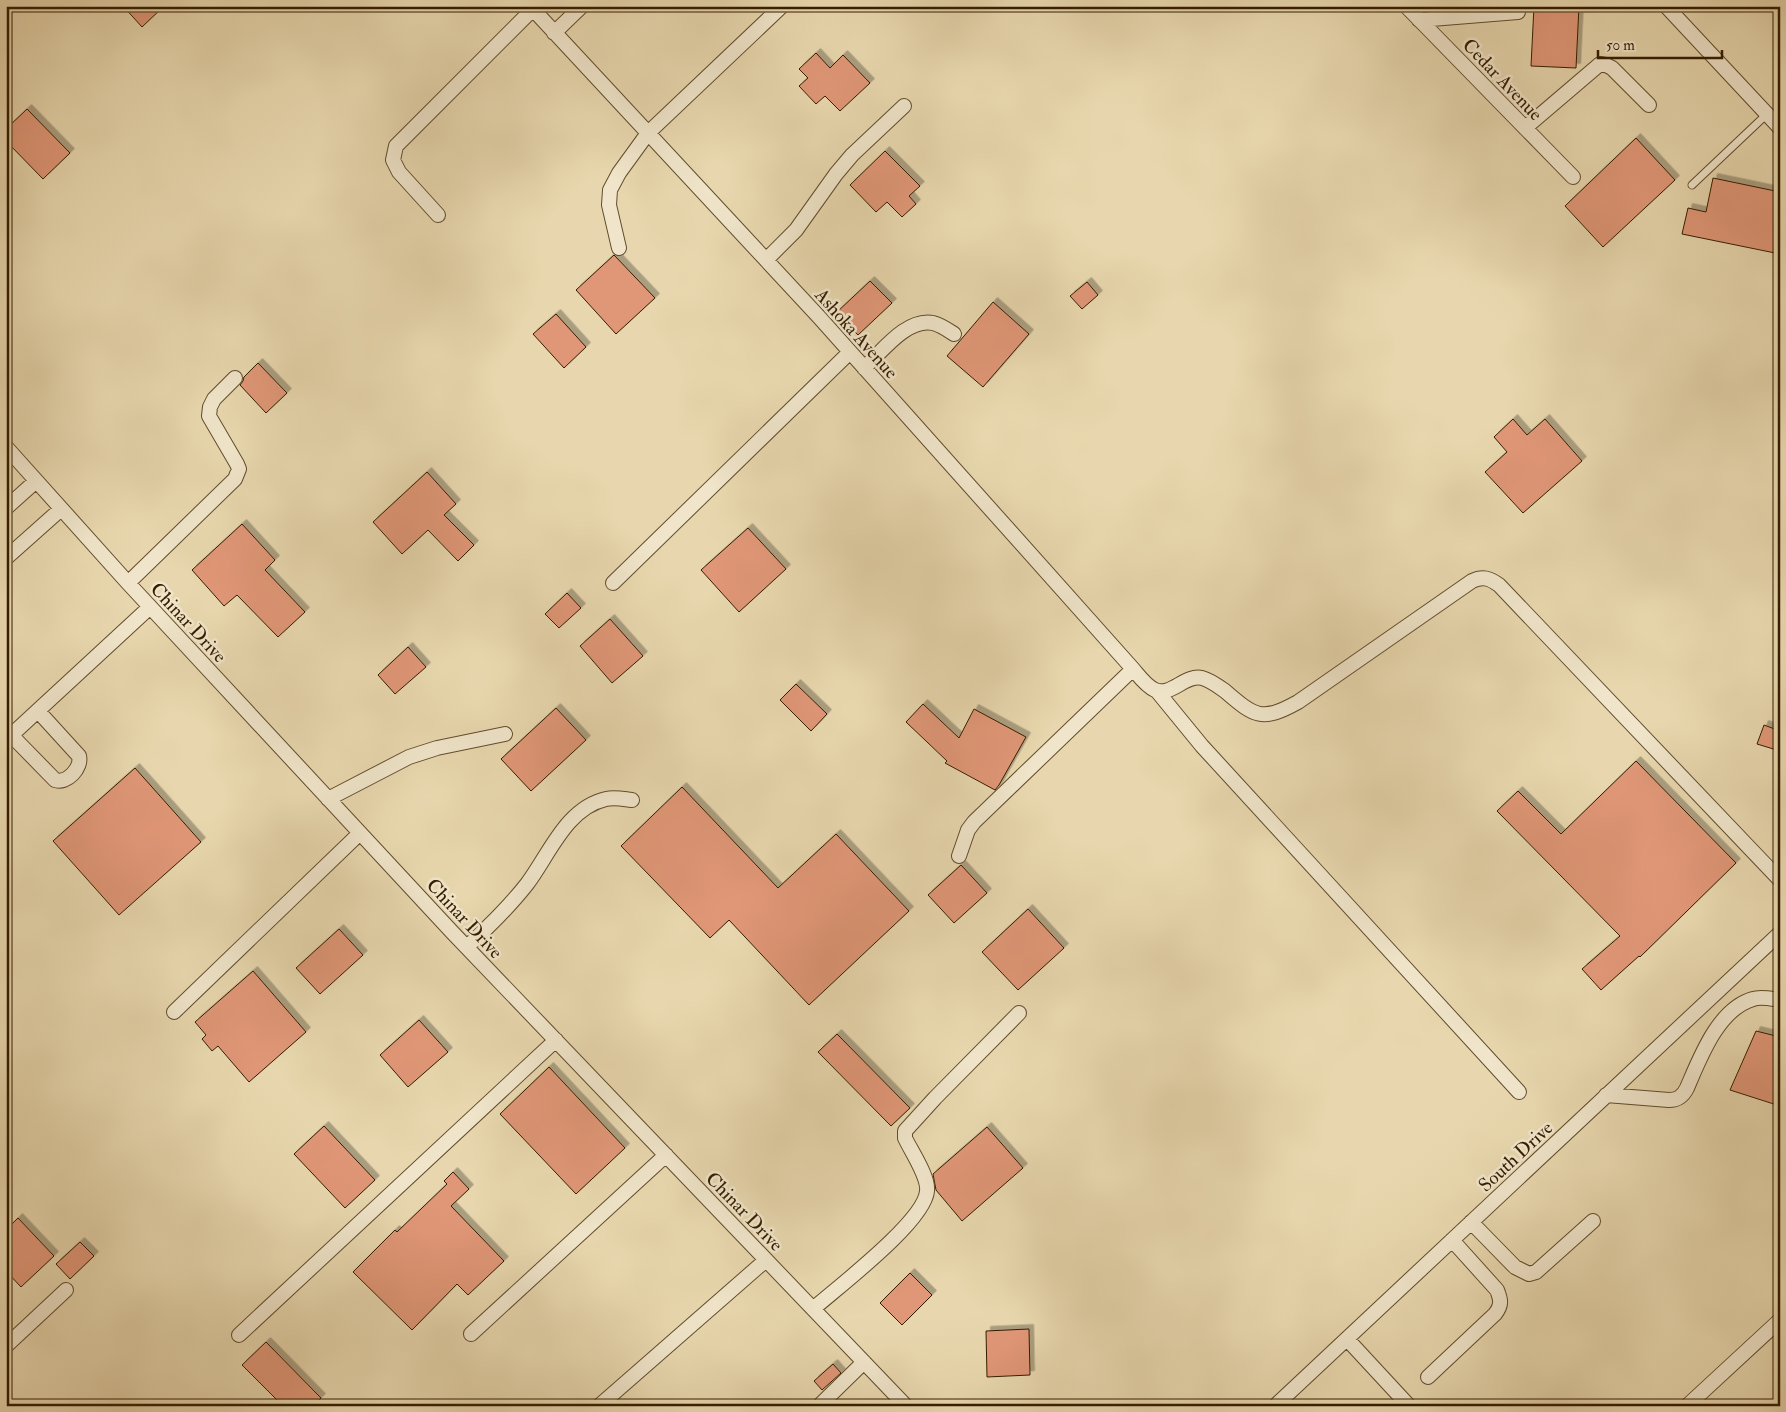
<svg xmlns="http://www.w3.org/2000/svg" width="1786" height="1412" font-family="'IM FELL Double Pica',serif">
<defs>
<filter id="shadow"><feDropShadow dx="4.5" dy="-4.5" stdDeviation="0" flood-color="#0004"/></filter>
</defs>
<rect width="100%" height="100%" fill="#e8d7ae"/>
<filter id="stains"><feTurbulence type="fractalNoise" baseFrequency=".004" numOctaves="4"/><feColorMatrix values="0 0 0 0 .2 0 0 0 0 .09 0 0 0 0 .02 0 0 0 .5 -.17"/></filter>
<radialGradient id="worn" r=".72"><stop offset=".6" stop-color="#630" stop-opacity="0"/><stop offset="1" stop-color="#630" stop-opacity=".3"/></radialGradient>
<path fill="#e09777" stroke="#341d00" filter="url(#shadow)" d="M 123,6 L 164,6 L 142,27 Z
M 1534,6 L 1579,6 L 1576,68 L 1531,66 Z
M 816,53 L 830,68 L 843,55 L 870,83 L 840,111 L 825,96 L 816,104 L 799,86 L 808,78 L 799,69 Z
M 27,109 L 70,153 L 43,179 L 6,141 L 6,129 Z
M 1636,138 L 1675,180 L 1603,247 L 1565,206 Z
M 885,151 L 920,186 L 909,196 L 916,204 L 902,217 L 887,202 L 876,212 L 850,185 Z
M 1713,178 L 1780,192 L 1780,254 L 1682,234 L 1688,208 L 1706,212 Z
M 614,255 L 655,298 L 616,334 L 576,290 Z
M 870,281 L 892,303 L 858,335 L 836,313 Z
M 1087,282 L 1098,295 L 1082,309 L 1070,296 Z
M 993,302 L 1029,334 L 983,387 L 947,356 Z
M 556,314 L 586,347 L 564,368 L 533,334 Z
M 258,363 L 287,393 L 266,413 L 240,385 L 243,381 L 244,377 Z
M 1513,419 L 1527,435 L 1545,419 L 1582,461 L 1523,513 L 1485,472 L 1507,452 L 1494,437 Z
M 427,472 L 456,504 L 444,515 L 474,545 L 458,561 L 428,530 L 402,554 L 373,522 Z
M 242,524 L 275,560 L 265,570 L 305,612 L 278,637 L 237,595 L 224,606 L 192,570 Z
M 748,528 L 786,569 L 739,612 L 701,570 Z
M 567,593 L 581,608 L 559,628 L 545,614 Z
M 610,619 L 643,656 L 612,683 L 580,646 Z
M 408,647 L 426,667 L 395,694 L 378,675 Z
M 796,684 L 827,714 L 811,731 L 780,700 Z
M 923,704 L 959,738 L 974,709 L 1026,737 L 999,785 L 995,790 L 945,763 L 947,761 L 906,722 Z
M 556,708 L 586,740 L 531,791 L 501,759 Z
M 1764,725 L 1780,731 L 1780,751 L 1757,744 Z
M 1636,761 L 1736,863 L 1640,957 L 1639,956 L 1601,990 L 1582,969 L 1620,936 L 1497,811 L 1518,791 L 1561,834 Z
M 135,768 L 201,842 L 119,915 L 53,841 Z
M 682,787 L 778,888 L 836,834 L 909,911 L 809,1005 L 729,920 L 710,938 L 621,846 Z
M 961,865 L 987,893 L 954,923 L 928,895 Z
M 1028,909 L 1064,948 L 1018,990 L 982,952 Z
M 339,929 L 363,955 L 320,994 L 296,968 Z
M 253,971 L 306,1032 L 249,1082 L 218,1046 L 212,1051 L 202,1039 L 206,1035 L 195,1022 Z
M 419,1020 L 448,1052 L 408,1087 L 380,1055 Z
M 1756,1031 L 1780,1037 L 1780,1106 L 1730,1090 Z
M 837,1034 L 910,1108 L 891,1126 L 818,1052 Z
M 549,1067 L 625,1148 L 576,1194 L 500,1114 Z
M 324,1126 L 375,1180 L 345,1208 L 294,1154 Z
M 987,1127 L 1023,1168 L 962,1221 L 936,1190 L 933,1174 Z
M 453,1172 L 469,1189 L 451,1206 L 504,1261 L 468,1295 L 457,1284 L 412,1330 L 353,1272 L 395,1230 L 397,1232 L 447,1184 L 444,1181 Z
M 18,1218 L 54,1256 L 21,1287 L 6,1271 L 6,1230 Z
M 80,1242 L 94,1256 L 70,1279 L 56,1264 Z
M 910,1273 L 932,1295 L 902,1325 L 880,1303 Z
M 1029,1329 L 1030,1375 L 987,1377 L 986,1331 Z
M 266,1342 L 321,1398 L 313,1406 L 283,1406 L 242,1365 Z
M 833,1364 L 841,1373 L 822,1390 L 814,1381 Z"/>
<g fill="none" stroke-linecap="round" stroke-linejoin="round">
<g stroke="#614c2c" stroke-width="9">
<path id="service" d="M 1692,185 L 1767,114"/>
</g>
<g stroke="#614c2c" stroke-width="16">
<path id="minor" d="M 530,6 L 819,317 L 1133,669 C 1139,676 1146,686 1155,690 C 1171,697 1185,674 1202,678 C 1210,680 1218,686 1225,691 C 1255,717 1262,722 1298,702 L 1472,581 C 1483,576 1489,578 1499,585 L 1780,880
M 1406,6 L 1573,177
M 1666,6 L 1780,128
M 1419,20 L 1518,12
M 554,33 L 582,6
M 1525,128 L 1600,64 L 1606,65 L 1612,68 L 1649,105
M 438,215 L 399,172 L 393,160 L 396,146 L 533,9
M 619,248 L 609,205 L 610,190 L 619,173 L 648,133 L 782,6
M 766,260 L 796,230 L 836,174 L 852,155 L 904,106
M 864,368 C 882,352 906,318 933,323 C 941,325 948,330 954,334
M 6,447 L 128,583 L 452,932 L 906,1406
M 6,508 L 36,481
M 6,558 L 61,509
M 128,583 L 235,479 L 239,469 L 237,464 L 209,416 L 210,407 L 214,399 L 235,378
M 613,583 L 850,352
M 1157,691 L 1202,746 L 1519,1092
M 11,735 L 55,780 C 67,784 82,768 79,756 L 38,711
M 6,740 L 150,607
M 328,799 L 409,757 L 437,748 L 505,734
M 959,856 L 968,830 L 974,822 L 1133,669
M 467,947 C 488,927 509,907 527,884 C 549,855 566,808 606,799 C 615,797 623,799 632,800
M 174,1012 L 360,833
M 1606,1095 L 1669,1100 C 1678,1100 1683,1096 1687,1088 C 1700,1058 1718,1009 1753,999 C 1761,996 1772,999 1780,1000
M 1471,1222 L 1515,1267 L 1529,1274 L 1536,1272 L 1593,1221
M 813,1309 C 838,1287 925,1221 927,1191 C 929,1177 911,1151 905,1138 L 905,1131 L 935,1098 L 1019,1013
M 471,1334 L 666,1155
M 239,1335 L 556,1040
M 1347,1339 L 1409,1406
M 6,1346 L 66,1290
M 1428,1377 L 1495,1314 C 1502,1305 1501,1300 1497,1290 L 1452,1240
M 599,1406 L 766,1260
M 819,1406 L 864,1362
M 1275,1406 L 1780,933
M 1687,1406 L 1780,1320"/>
</g>
<use href="#service" stroke="#f0e5ca" stroke-width="7"/>
<use href="#minor" stroke="#f0e5ca" stroke-width="14"/>
</g>
<g text-anchor="middle" stroke-width="5" stroke-linejoin="round" paint-order="stroke">
<g font-size="19" fill="#341d00" stroke="#f0e5ca">
<text transform="translate(1503 79) rotate(46)" y="7">Cedar Avenue</text>
<text transform="translate(857 333) rotate(48)" y="7">Ashoka Avenue</text>
<text transform="translate(189 622) rotate(47)" y="7">Chinar Drive</text>
<text transform="translate(465 918) rotate(47)" y="7">Chinar Drive</text>
<text transform="translate(1515 1156) rotate(-43)" y="7">South Drive</text>
<text transform="translate(745 1211) rotate(46)" y="7">Chinar Drive</text>
</g>
</g>
<rect width="1786" height="1412" fill="none" stroke="#e8d7ae" stroke-width="25"/>
<rect x="8" y="8" width="1771" height="1397" fill="none" stroke="#341d00" stroke-width="2.5"/>
<rect x="12" y="12" width="1761" height="1387" fill="none" stroke="#341d00"/>
<path d="M1598 50v8h124v-8" fill="none" stroke="#341d00" stroke-width="2.5"/>
<text x="1606" y="50" font-size="15" fill="#341d00" stroke="#f0e5ca" stroke-width="4" paint-order="stroke">50 m</text>
<rect width="100%" height="100%" filter="url(#stains)"/>
<rect width="100%" height="100%" fill="url(#worn)"/>
</svg>
